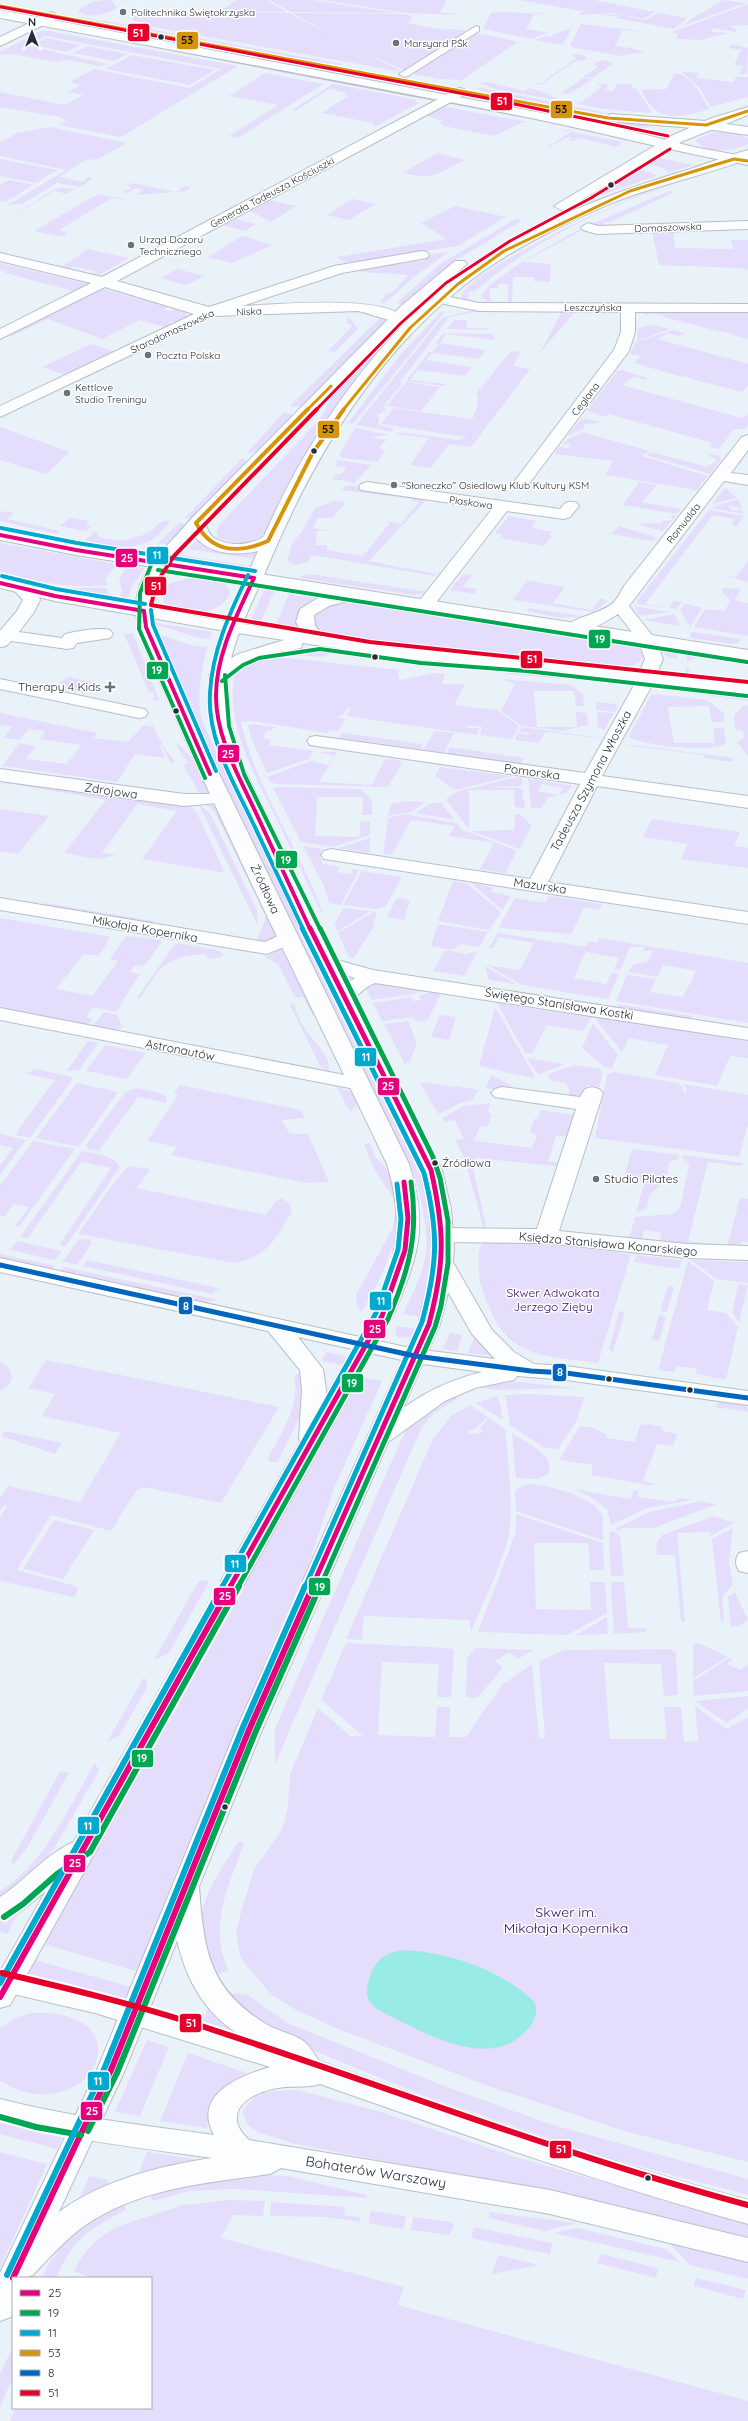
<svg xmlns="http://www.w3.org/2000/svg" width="748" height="2421" font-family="Quicksand,sans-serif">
<rect width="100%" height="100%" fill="#eaf2f9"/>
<path fill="#e5ddfc" d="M 103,0 L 111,0 L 117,8 C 105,15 88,19 77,11 L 92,2 Z
M 236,0 L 266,0 L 287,12 L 217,11 L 227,7 Z
M 269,0 L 313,0 L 396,13 L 291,12 Z
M 322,0 L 447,0 L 440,12 L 461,15 L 405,13 Z
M 521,0 L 594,0 L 655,12 L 643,19 L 615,13 L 581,15 L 579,14 L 584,10 L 580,11 Z
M 723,0 L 746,3 L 685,25 L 691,19 Z
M 748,4 L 748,25 L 730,26 L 737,30 L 735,32 L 713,28 L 711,32 L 729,33 L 700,40 L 677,39 L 677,34 L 672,32 Z
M 209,11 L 289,13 L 403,72 L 136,24 L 132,18 L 142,13 Z
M 501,12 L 559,15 L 535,13 L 526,29 L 550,33 L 539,35 L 542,35 L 532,39 L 483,29 L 491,13 Z
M 292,13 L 403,14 L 413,16 L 407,23 L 444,30 L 455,29 L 466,31 L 406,71 L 354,47 Z
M 659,13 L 687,18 L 674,29 L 616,18 L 618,16 L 598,15 L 615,14 L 645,20 Z
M 82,17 L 342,64 L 344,65 L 317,62 L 76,18 Z
M 581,24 L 649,32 L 623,30 L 615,46 L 632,48 L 644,52 L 620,56 L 572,47 L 570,45 Z
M 572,28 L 563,45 L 535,40 L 546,36 L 552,37 L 554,36 L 550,35 Z
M 40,31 L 49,31 L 238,66 L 121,137 L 59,125 L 66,121 L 61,117 L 0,107 L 0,92 L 65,105 L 83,95 L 68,92 L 81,85 L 70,82 L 94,69 L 190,88 L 221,69 L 45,36 L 28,46 L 108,64 L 100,66 L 66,60 L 57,62 L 11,54 L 0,55 L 0,52 Z
M 471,32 L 516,41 L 516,43 L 462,80 L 440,79 L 408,73 Z
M 47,38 L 80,45 L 67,52 L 33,45 Z
M 164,42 L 429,89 L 298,67 Z
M 731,44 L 748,48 L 747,73 L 739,75 L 743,66 L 734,65 L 741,50 L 729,48 Z
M 87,46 L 128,54 L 114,61 L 73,53 Z
M 582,54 L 588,59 L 574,62 L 540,85 L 532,83 L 541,83 L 577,58 L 571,55 Z
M 132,55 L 215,70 L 189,85 L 106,69 Z
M 607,60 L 613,64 L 601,72 L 594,71 L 600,73 L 593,78 L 583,77 L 598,67 L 594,62 Z
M 272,68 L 417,95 L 412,97 L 265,69 Z
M 682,72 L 699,73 L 696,78 L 733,82 L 736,77 L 748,77 L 748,97 L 711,107 L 700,88 Z
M 265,73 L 323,84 L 238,138 L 229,136 L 278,105 L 229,96 Z
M 675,73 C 692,75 702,96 709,109 C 691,115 666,122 651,106 C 647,102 644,95 641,90 L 666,89 Z
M 583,78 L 592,79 L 570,94 L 561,93 Z
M 487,82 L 525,91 L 529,88 L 546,93 L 557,99 L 578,104 L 602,87 L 596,84 L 609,84 L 606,90 L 613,91 L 617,84 L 633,84 L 631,87 L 637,89 L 652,113 L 604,109 L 496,89 L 479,83 Z
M 333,84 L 413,99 L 419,103 L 374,127 L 373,123 L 322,113 L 348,96 L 344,95 L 348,93 L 329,89 L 296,111 L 292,110 Z
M 476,87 L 607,113 L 656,117 C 644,125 508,96 484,92 Z
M 468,99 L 598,120 L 652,125 L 639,131 L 569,116 Z
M 440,106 L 528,122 L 523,122 L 494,136 L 443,126 L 439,123 L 443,121 L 424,115 Z
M 544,126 L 622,142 L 616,147 L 579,138 L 574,141 L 568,140 L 571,138 L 568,137 L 549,147 L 553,149 L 547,147 L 573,131 Z
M 50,127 L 127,143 L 96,160 L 87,159 L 59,177 L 83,182 L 88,177 L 93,178 L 81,187 L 57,183 L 22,204 L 8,205 L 66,170 L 0,156 L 0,143 L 17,133 Z
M 713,132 L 738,134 L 748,138 L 748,144 C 734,151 706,155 695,140 Z
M 437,153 L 464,160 C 439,174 433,180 403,173 Z
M 655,157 L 688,164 L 694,165 L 670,172 L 660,167 L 643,164 Z
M 0,159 L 57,170 L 36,183 L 0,176 Z
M 640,171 L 651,172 L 656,176 L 596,197 L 557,215 L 523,236 L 425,305 L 416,305 C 477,252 550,217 620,178 Z
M 9,180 L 33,185 L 5,202 L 0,201 L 0,185 Z
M 132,183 L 176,192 L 186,186 L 191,187 L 186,191 L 136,195 L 143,190 L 135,188 L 128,193 L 124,192 L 131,188 L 127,186 Z
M 62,188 L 75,189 L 67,194 L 54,191 L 0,224 L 53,190 Z
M 660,189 C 595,211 526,246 474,292 L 470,291 L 466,294 L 470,295 L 465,301 L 462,298 C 455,276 634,193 660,189 Z
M 669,191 L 675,192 L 610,222 L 604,222 L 606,228 L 587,226 Z
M 98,194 L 132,201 L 112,198 L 59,230 L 68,233 L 62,237 L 34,231 Z
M 353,199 L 376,204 L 349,220 L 326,215 Z
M 270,200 L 296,206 L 271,222 L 250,211 Z
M 455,206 L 506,217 L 458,246 L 346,263 L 337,257 L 447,239 L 421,223 Z
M 517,218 L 521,221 L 453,262 L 402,304 L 397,303 L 440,264 Z
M 235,219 L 256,224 L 245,231 L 223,225 Z
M 582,228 L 586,228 L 523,262 L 551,264 L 550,282 L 534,281 L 534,277 L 513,277 L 512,303 L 508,301 L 508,284 L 499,284 L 498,288 L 489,288 L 491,301 L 501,303 L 488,301 L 481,297 C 488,278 562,239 582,228 Z
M 673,231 L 675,248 L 733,249 L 731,240 L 748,240 L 748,270 L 740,268 L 659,265 L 652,232 Z
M 242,236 L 273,245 L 232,263 L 208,257 Z
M 88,249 L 129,258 L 99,275 L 93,274 L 97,272 L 74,266 L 69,269 L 62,267 Z
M 449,252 L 415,276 L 385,303 L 380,303 L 386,293 L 393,292 L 408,275 L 361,272 L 363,268 L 423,261 L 432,254 Z
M 0,263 L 87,284 L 73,291 L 5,273 L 7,271 L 0,270 Z
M 177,269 L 205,276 L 186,285 L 161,278 Z
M 104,289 L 169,307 L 164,309 L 170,311 L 174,309 L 185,312 L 187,316 L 173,323 L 174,321 L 168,322 L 171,324 L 164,327 L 140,320 L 102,339 L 48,319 L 12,336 L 9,335 Z
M 411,310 L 420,311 L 321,429 L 300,463 L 270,526 L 261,536 L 245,543 L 230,542 L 219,538 L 216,533 L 221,523 L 320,419 L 336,390 Z
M 442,311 L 444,312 L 439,319 L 353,424 L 348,423 L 401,354 Z
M 469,311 L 486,311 L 468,313 L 447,318 L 448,319 L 400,382 L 402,384 L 383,407 L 386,410 L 377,415 L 379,417 L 378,425 L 393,428 L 393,432 L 356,425 L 442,318 Z
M 564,312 L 583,312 L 574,313 L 539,354 L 561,313 Z
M 641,312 L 748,312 L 748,339 L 728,334 L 733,332 L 726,333 L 663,317 L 665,316 C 659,314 650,313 644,316 L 644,312 L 638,314 Z
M 348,316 L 358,329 L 335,352 L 328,351 L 352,326 L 347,323 Z
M 382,316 L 387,319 L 302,407 L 290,406 Z
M 454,320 L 466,320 L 467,328 L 486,328 L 488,330 L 447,329 Z
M 652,325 L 670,329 L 637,341 L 638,328 Z
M 673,330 L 685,333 L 680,336 L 668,333 L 657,339 L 748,364 L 748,385 L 742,392 L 708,383 L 711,381 L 706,383 L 685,377 L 690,375 L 683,377 L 634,363 L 637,362 L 638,361 L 636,360 L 641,356 L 630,354 L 636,342 Z
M 444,333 L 493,334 L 494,340 L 446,334 L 440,343 L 486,350 L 479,359 L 432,353 L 426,360 L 472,367 L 465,376 L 418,370 L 410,380 L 446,384 L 444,386 L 406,381 L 429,352 L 432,352 L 439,344 L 435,343 Z
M 91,344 L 114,351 L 65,375 L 42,367 Z
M 511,351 L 521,352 L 513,366 L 530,369 L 471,447 L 449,444 L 431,468 L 410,465 L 429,438 L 398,434 L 399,432 L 458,440 L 466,437 L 381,424 L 394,408 L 478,420 L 472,418 L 476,411 L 478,395 L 475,395 Z
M 622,370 L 648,378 L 645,380 L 634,377 L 622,385 L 742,418 L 748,414 L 748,425 L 745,429 L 734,429 L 719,449 L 709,446 L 712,443 L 609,414 L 605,417 L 587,411 L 617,371 Z
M 406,382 L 440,387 L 421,411 L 387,406 Z
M 284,412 L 293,415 L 259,451 L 246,454 Z
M 582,418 L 602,423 L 584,424 L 583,427 L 587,427 L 567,436 Z
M 0,427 L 70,452 L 46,474 L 0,460 Z
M 355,428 L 390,435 L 370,437 L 386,440 L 379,448 L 385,450 L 378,462 L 342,458 L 339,455 Z
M 582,432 L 650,451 L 642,456 L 707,476 L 698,489 L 695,490 L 605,475 L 613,461 L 554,454 L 559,447 L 568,448 L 571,444 L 562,443 Z
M 652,452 L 707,467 L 718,460 L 708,456 L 712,454 L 720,456 L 721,460 L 710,474 L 646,455 Z
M 242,458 L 248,462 L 193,518 L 185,518 Z
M 338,460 L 371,465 L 355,483 L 333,479 L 336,474 L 342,474 L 346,467 L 335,466 Z
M 639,482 L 657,485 L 642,502 L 681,509 L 677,514 L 623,505 Z
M 347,485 L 427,499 L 369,561 L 436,574 L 434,576 L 325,557 L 311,556 L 308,562 L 294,565 L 287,560 L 292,544 L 303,530 L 315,508 L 330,503 L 329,502 L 342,501 L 345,504 L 332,518 L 318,518 L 313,528 L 328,531 L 317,531 L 316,545 L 327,545 L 327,550 L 363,556 L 389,524 L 388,521 L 401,524 L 419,502 L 412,501 L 412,499 L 340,490 Z
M 725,488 L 737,498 L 712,504 Z
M 738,499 L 742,509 L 729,505 L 729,508 L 732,509 L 732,511 L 742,510 L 744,514 L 710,508 Z
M 709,510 L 744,516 L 737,526 L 731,525 L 735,519 L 713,515 L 645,604 L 668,608 L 674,601 L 682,602 L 676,609 L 637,604 L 637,601 Z
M 6,511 L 14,513 L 7,519 L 60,531 L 58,534 L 0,521 L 0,513 Z
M 671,515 L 676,516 L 663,531 L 636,524 L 662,523 L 662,521 L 672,520 Z
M 509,516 L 537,521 L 531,528 L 552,532 L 549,535 L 552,536 L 544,546 L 500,538 L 503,535 L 495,533 Z
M 70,518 L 89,521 L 86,525 L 91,527 L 84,531 L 60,526 Z
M 171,521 C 164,528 157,538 148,542 C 128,551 104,546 85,540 L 95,531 L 100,538 C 117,541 131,541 147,533 C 157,528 158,519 171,521 Z
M 180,522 L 186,525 L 166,545 L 158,543 Z
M 619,526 L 658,538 L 651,541 L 611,534 Z
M 198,539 L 199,540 L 258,550 L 254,559 L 188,549 Z
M 0,543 L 116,564 L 105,580 L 107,585 C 67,589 38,582 0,571 Z
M 181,555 L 251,566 L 248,569 L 179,558 Z
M 748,560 L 748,582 L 725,576 L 736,577 Z
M 131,566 L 145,568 L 131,588 L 127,602 L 118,601 L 122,592 L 119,579 L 126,568 Z
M 0,574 L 60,588 L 107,588 L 108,594 L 101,598 C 67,593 33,586 0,577 Z
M 310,574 L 427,592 L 414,595 L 300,578 L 303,575 Z
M 463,574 L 472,575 L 463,587 L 477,589 L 474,594 L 450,590 Z
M 188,578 C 200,577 226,576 230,592 C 224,616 175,621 163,600 L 163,590 L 171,583 Z
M 527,580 L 565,587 L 553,603 L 592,610 L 601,598 L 608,601 L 593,612 L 513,600 Z
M 265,588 L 275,589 L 260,624 L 250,622 Z
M 723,588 L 741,589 L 735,600 L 748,603 L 748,636 L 694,627 L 705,609 L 725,611 L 730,600 L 722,592 Z
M 290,591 L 324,597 L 300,610 L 296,619 L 299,631 L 275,627 Z
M 340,602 L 364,603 L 453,617 L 498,621 L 621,640 C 630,643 641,645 643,657 C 635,669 621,669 607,668 L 371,642 C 353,639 326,640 313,624 L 314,615 L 322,608 Z
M 685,603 L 702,608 L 690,627 L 680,610 Z
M 634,606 L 669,612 L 640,616 Z
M 529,608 L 582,616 L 587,617 L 560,618 L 527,611 Z
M 674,614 L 681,626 L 643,620 Z
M 155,623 L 157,623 L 212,632 L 210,639 C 191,639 174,627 155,626 Z
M 691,632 L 694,632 L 740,639 L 738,643 L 732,644 L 690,638 Z
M 133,633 L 159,700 L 154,701 L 154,692 L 149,692 L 124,634 Z
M 158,634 L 194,646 L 207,647 C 202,670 195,699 203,723 L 297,921 L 412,1152 C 436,1207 437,1259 421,1317 L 403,1314 C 411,1297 420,1280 424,1263 C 431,1238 421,1198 414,1174 L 191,716 Z
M 660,646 L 677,648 L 678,659 L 666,656 L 657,647 Z
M 300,648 L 334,652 L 322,657 L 272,653 Z
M 687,650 L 748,659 L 748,663 L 699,657 L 687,661 Z
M 268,656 L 399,670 L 398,677 L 401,680 L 435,673 L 445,674 L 442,684 L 465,684 L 454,705 L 497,710 L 519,726 L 512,739 L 480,735 L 482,727 L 469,725 L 467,728 L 479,728 L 477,735 L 346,716 L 351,708 L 348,707 L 343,715 L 337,717 L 346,719 L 338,731 L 329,730 L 327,733 L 252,721 L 241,722 C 256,790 300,848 323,913 L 322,914 C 307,883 292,851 277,820 C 255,775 224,724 235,671 L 256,657 Z
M 686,667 L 692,673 L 748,680 L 748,684 L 685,677 Z
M 510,671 L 566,676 L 590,681 L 505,674 Z
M 69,677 L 94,682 L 83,693 L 52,687 Z
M 501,679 L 571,685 L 583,694 L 584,706 L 576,706 L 574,691 L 534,691 L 537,727 L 577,727 L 576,712 L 587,713 L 588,725 L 562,731 L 522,726 L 501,711 L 515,684 Z
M 681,690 L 748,697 L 748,701 L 682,692 Z
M 655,694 L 707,700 L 724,713 L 724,722 L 712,722 L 709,706 L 668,707 L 674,743 L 715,743 L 713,728 L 724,728 L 726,743 C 715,754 644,745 631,738 L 629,736 L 651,695 Z
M 596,702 L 616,704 L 617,708 L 615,712 L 596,710 Z
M 744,705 L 748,706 L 748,756 L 737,742 L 744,738 L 743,731 L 735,729 L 734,715 Z
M 87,709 L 152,723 L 163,746 L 175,762 L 171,763 L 162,746 L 160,745 L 165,758 L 135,754 L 117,782 L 2,766 L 19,743 L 35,746 L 26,759 L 67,764 L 81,745 L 40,739 L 45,731 L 29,729 L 20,740 L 4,738 L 12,727 L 0,725 L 0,713 L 98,733 L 93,738 L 128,742 L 144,725 L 153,727 L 151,723 Z
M 597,712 L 614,713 L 604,730 L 598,727 Z
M 253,724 L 275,727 L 271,731 L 267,730 L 263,738 L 271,740 L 269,745 L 313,751 L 309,759 L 267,773 L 251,738 L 248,725 Z
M 521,727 L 596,737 L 598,738 L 550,732 L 544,733 L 539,743 L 515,740 L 518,733 L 528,735 L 529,733 L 519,732 Z
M 435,731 L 454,733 L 444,753 L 423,750 Z
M 343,733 L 423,744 L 420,749 L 339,738 Z
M 179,744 L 191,757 L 208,791 L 205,795 L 201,796 L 183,765 L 188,764 L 176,745 Z
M 624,745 L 634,745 L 734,758 L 732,762 L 703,758 L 704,755 Z
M 450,747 L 524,758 L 520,764 L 447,754 Z
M 318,752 L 337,752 L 319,782 L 372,785 L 385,759 L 399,760 L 402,764 L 388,787 L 277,784 L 270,782 L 267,777 L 311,761 L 328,765 L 334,755 Z
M 440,767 L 513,776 L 454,790 L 435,776 Z
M 517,777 L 522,778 L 522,785 L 519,786 L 476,787 Z
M 9,779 L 189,803 L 197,813 L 225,873 L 142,859 L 177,811 L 137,804 L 102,853 L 116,855 L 98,859 L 64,853 L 106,800 L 5,783 Z
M 528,779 L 570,785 L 572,786 L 566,793 L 559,794 L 563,788 L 542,784 L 537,791 L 557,795 L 547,798 L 542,808 L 531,808 Z
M 276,787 L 361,789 L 372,800 L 372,815 L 362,815 L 363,797 L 317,797 L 315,836 L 359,837 L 361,821 L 370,822 L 370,835 L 333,847 L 301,842 L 273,788 Z
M 519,788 L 522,789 L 525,808 L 515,807 L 514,790 L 469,790 L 469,829 L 446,800 C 461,782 497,788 519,788 Z
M 406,801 L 426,802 L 410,812 L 388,816 L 391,804 Z
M 198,803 L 211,815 L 257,910 L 257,924 Z
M 205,803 L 215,806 L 276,934 L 272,942 L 255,944 L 265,921 L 265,914 L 215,813 Z
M 431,803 L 441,803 L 455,820 L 416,813 Z
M 0,809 L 49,816 L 18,854 L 0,851 Z
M 404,814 L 457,823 L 461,829 L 517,851 L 505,873 L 480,869 L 494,843 L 449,836 L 455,826 L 411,820 L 392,855 L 383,854 L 388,818 Z
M 515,814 L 520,814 L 532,826 L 519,849 L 472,831 L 514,830 Z
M 652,819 L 740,832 L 734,846 L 748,848 L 748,868 L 681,859 L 688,844 L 643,837 Z
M 370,838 L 369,853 L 339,848 Z
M 303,846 L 322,849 L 320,857 L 323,864 L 340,867 L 337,872 L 350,874 L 353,869 L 359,870 L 341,905 L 329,903 L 324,886 Z
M 362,871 L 402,877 L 386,906 L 377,909 L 343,905 Z
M 453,881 L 466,883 L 501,912 L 489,930 L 438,921 Z
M 471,883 L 493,887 L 491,892 L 511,896 L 502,910 Z
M 549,896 L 602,904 L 600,910 L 584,907 L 571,935 C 545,930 524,932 499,927 L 515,898 L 545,903 Z
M 401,898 L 410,900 L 404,920 L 387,917 L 396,899 Z
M 46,903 L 154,921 L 152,925 L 45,906 Z
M 343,908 L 371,911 L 338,931 L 334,925 Z
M 375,911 L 377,916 L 372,924 L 375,925 L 354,958 L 349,957 L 338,933 Z
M 0,918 L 111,937 L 98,956 L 84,954 L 56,989 L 92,996 L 118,961 L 110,959 L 126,936 L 161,940 L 161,943 L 144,966 L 134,965 L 130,972 L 140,974 L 116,1012 L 93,1007 L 86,1017 L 93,1019 L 86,1027 L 0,1010 Z
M 438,924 L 488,932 L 479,947 L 461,944 L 451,950 L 431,946 Z
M 498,933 L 586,947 L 589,941 L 597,943 L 599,938 L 748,963 L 748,1023 L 616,1001 L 627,975 L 656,979 L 650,992 L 683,997 L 696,971 L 663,965 L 657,977 L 628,972 L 634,964 L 647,962 L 654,950 L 643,951 L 645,947 L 630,947 L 620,970 L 614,969 L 619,958 L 586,952 L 574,978 L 606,984 L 612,973 L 619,974 L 608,999 L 522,985 L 487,965 L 520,970 L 534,943 L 499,937 L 493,948 L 489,948 Z
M 178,943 L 216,950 L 224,954 L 221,957 L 209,959 L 205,954 C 162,958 162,966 140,999 L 137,998 L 174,945 Z
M 282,949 L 284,950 L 317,1015 L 313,1016 L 303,997 L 295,997 L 278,964 L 265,957 Z
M 445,950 L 465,954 L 478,951 L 464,976 L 433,971 Z
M 485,966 L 516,984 L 489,980 Z
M 379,982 L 427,989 L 414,994 L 372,1000 L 366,989 Z
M 430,992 L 438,992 L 440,995 L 428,1020 L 417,1022 L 413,1017 L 382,1021 L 373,1003 L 411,997 L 413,1001 L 421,1000 L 419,996 Z
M 293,1003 C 297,1012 300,1021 305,1029 C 314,1042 331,1055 329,1072 L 320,1066 L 290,1005 Z
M 497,1003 L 574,1015 L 582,1013 L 593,1015 L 583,1031 L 547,1025 L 532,1054 L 525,1053 Z
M 617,1004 L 693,1016 L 686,1021 L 620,1009 Z
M 495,1007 L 535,1077 L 533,1078 L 479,1066 Z
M 104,1012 L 118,1015 L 122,1027 C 114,1034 101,1029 92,1027 Z
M 440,1015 L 456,1017 L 449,1040 L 431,1037 Z
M 597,1016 L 700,1029 L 705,1034 L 748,1041 L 748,1058 L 730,1056 L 717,1086 L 655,1075 L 668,1045 L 629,1038 L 622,1052 L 596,1020 Z
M 408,1021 L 417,1043 L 410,1061 L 405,1064 L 384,1024 Z
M 593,1023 L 618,1055 L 612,1068 L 605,1067 L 582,1048 Z
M 88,1041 L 98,1043 L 79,1070 L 67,1071 Z
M 105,1045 L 146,1053 L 127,1079 L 86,1071 Z
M 527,1058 L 565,1064 L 538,1075 Z
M 575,1065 L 600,1069 L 603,1074 L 599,1087 L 587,1085 C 583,1096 578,1098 567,1099 L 570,1091 L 565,1083 L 552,1081 L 547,1075 Z
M 35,1069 L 72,1077 L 72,1080 L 30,1138 L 16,1135 L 18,1130 L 55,1080 L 26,1074 Z
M 614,1072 L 679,1083 L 685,1093 L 687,1091 L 684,1084 L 748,1095 L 748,1124 L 739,1157 L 595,1138 L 607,1075 Z
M 492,1075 L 513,1086 L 493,1090 L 485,1088 Z
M 425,1082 L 455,1087 L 457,1086 L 478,1090 L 473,1100 L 460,1103 L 439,1114 L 420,1084 Z
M 77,1083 L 118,1092 L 79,1147 L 36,1138 Z
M 180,1085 L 301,1110 L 305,1118 L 281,1120 L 290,1134 L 308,1134 L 329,1182 L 306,1183 L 171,1155 L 177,1147 L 147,1141 L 178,1095 L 174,1092 Z
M 336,1086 L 351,1092 L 358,1103 L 350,1112 Z
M 137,1088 L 161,1093 L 166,1097 L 167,1103 L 138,1097 L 99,1151 L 88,1149 L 86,1145 L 125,1092 Z
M 490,1103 L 488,1112 L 492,1114 L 487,1127 L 480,1126 L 474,1141 L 532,1148 L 537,1135 L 530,1133 L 534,1119 L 538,1119 L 541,1110 L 576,1115 L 570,1137 L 556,1136 L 548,1161 L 561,1164 L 555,1166 L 477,1158 L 473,1169 L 487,1230 L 484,1229 L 464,1157 L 455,1140 L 464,1139 L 455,1120 L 444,1122 L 443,1118 L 464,1106 Z
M 0,1134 L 26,1140 L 0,1175 L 0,1166 L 13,1148 L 0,1145 Z
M 33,1141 L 75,1149 L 19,1227 L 15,1226 L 29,1207 L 13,1204 L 4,1217 L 0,1216 L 0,1186 Z
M 370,1143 L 375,1157 L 386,1168 L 393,1186 L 400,1241 L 395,1241 L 382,1274 L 362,1312 L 357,1307 L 356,1295 L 392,1229 C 402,1196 387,1193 374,1168 C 370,1160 367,1152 364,1144 Z
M 632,1149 L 679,1155 L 678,1159 L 669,1162 L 667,1178 L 649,1196 L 647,1208 L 636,1213 L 644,1184 L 638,1179 L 624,1177 Z
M 82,1151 C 95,1154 113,1154 120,1167 L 65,1247 L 59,1245 L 111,1168 L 81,1162 L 28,1238 L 20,1237 Z
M 683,1155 L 743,1163 L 741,1166 L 708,1162 L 688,1241 L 720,1245 L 659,1243 L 662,1233 L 644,1230 L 641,1240 L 637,1237 L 626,1239 L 623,1237 L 630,1235 L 635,1217 L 672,1214 L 680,1208 L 689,1166 L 687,1161 L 682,1159 Z
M 128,1166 L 150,1169 L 137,1188 L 266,1215 L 275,1202 L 282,1198 L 290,1204 L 292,1212 C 274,1240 269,1256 234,1263 L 78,1234 L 112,1185 Z
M 740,1198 L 748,1199 L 748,1242 L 741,1242 L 742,1248 L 727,1247 Z
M 79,1239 L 89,1239 L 92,1243 L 77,1265 L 63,1261 Z
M 17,1241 L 62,1251 L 55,1260 L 10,1250 Z
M 484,1242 L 548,1244 L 631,1254 L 598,1363 C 551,1356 510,1360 490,1309 C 485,1297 480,1287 479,1274 C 479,1264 476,1248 484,1242 Z
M 0,1254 L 55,1266 L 53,1269 L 0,1258 Z
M 637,1255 L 682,1260 L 679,1269 L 634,1262 Z
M 87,1260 L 219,1288 L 212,1294 L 83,1266 Z
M 691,1260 L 748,1262 L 748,1283 L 716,1279 Z
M 688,1261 L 714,1281 L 707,1310 L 726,1313 L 738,1327 L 726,1380 L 696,1374 L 697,1369 L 677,1366 L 674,1372 L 658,1370 Z
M 63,1267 L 219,1300 L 204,1302 L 60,1271 Z
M 738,1284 L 748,1285 L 739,1322 L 732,1313 Z
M 668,1286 L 674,1287 L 667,1312 L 660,1311 Z
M 619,1311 L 625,1312 L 613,1352 L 609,1349 Z
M 659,1315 L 666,1316 L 659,1341 L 652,1340 Z
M 397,1326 L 417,1329 L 410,1337 L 400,1338 L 395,1334 Z
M 450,1333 L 462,1335 L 457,1351 L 443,1349 Z
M 475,1336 L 494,1356 L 468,1353 Z
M 327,1352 L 346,1356 L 342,1365 L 321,1361 Z
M 46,1360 L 279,1407 L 221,1503 L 143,1487 L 136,1491 L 111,1531 L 51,1515 L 17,1570 L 79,1587 L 74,1597 L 0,1581 L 0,1517 L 7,1506 L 4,1505 L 0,1511 L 0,1498 L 8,1486 L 80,1502 L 121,1433 L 42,1416 L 55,1394 L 28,1388 Z
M 0,1362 L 8,1367 L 12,1377 L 10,1384 L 0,1391 Z
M 303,1371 L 302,1413 L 277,1463 L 269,1461 L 268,1458 C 281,1435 301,1404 294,1376 Z
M 363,1378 L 382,1381 L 335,1486 L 306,1572 L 279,1630 L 172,1882 L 139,1972 L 44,1944 L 350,1393 Z
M 519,1382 L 576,1388 L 494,1390 L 472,1386 Z
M 451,1393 L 458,1398 L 432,1415 L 422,1427 L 275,1764 L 275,1729 L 400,1442 L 409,1425 Z
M 528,1394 L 584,1397 L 576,1422 L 558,1449 L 545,1448 L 510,1425 L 505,1395 Z
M 498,1396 L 503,1420 L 476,1403 Z
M 719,1401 L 747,1406 L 748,1412 L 715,1407 Z
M 470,1405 L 488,1417 L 477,1427 L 467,1432 L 469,1434 L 481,1433 L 482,1430 L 479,1429 L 489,1418 L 505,1429 C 508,1457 514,1510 508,1538 C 502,1566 482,1604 471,1632 L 469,1620 L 364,1616 L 362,1640 L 346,1639 L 433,1439 L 451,1416 Z
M 648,1424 L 663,1427 L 662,1431 L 677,1434 L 673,1446 L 657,1444 L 643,1481 L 654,1484 L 653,1486 L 591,1475 L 593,1465 L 559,1460 L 580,1426 L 595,1428 L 607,1435 L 606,1438 L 635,1442 L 640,1425 Z
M 5,1431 L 62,1443 L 55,1454 L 1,1436 Z
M 512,1433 C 524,1441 557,1455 548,1474 L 537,1479 L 516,1478 Z
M 530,1484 C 546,1484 598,1498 602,1516 C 604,1523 603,1533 603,1540 L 516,1511 L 515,1491 L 519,1487 Z
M 573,1489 L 631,1499 L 634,1490 L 639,1491 L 638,1497 L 672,1502 L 682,1498 L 692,1500 L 647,1508 L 611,1525 L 607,1509 L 589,1496 Z
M 702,1501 L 717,1504 L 654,1528 L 620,1528 L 620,1532 L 615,1529 L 649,1512 Z
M 516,1514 L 603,1543 L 604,1570 L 590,1570 L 588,1543 L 534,1543 L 536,1609 L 591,1610 L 590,1582 L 605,1582 L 607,1613 L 567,1635 L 478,1632 L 516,1532 Z
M 714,1516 L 734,1523 L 711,1536 L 711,1532 L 677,1533 L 685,1622 L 681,1621 L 675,1555 L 657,1555 L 656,1544 L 662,1535 Z
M 54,1520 L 94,1530 L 63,1579 L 23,1569 Z
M 733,1528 L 729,1562 L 733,1584 L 722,1597 L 724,1620 L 721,1622 L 712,1539 Z
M 612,1531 L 620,1536 L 624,1576 L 611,1576 L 609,1534 Z
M 202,1580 L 209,1582 L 169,1653 L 154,1660 L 198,1582 Z
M 611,1582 L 624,1582 L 628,1628 L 645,1628 L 647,1631 L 645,1632 L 614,1634 Z
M 735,1592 L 748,1620 L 739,1626 L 731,1627 L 728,1597 Z
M 607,1617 L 608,1634 L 576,1635 Z
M 346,1643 L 450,1648 L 454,1650 L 451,1697 L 437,1697 L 439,1664 L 382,1662 L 378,1735 L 435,1737 L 437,1707 L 450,1707 L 449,1737 L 466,1737 L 502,1685 L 532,1664 L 539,1738 L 545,1738 L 539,1661 L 564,1650 L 671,1649 L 676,1653 L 678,1695 L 664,1696 L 661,1664 L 604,1663 L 610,1739 L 667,1739 L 664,1707 L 681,1707 L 684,1742 L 698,1741 L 695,1706 L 727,1729 L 748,1717 L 748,2162 L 624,2131 L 491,2087 L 333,2027 L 296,2010 L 272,1995 L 245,1964 L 240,1955 L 236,1934 L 240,1916 L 254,1869 L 279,1835 L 284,1824 L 288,1805 L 290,1774 L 318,1708 L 350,1736 L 363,1736 L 321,1700 Z
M 699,1643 L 728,1657 L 693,1678 L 693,1644 Z
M 476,1648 L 533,1650 L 518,1659 L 509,1652 L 495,1661 L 503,1668 L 477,1698 L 466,1697 L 467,1658 Z
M 729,1658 L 733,1658 L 727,1664 L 740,1670 L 748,1664 L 748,1691 L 694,1696 L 693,1681 Z
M 144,1677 L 148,1685 L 120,1735 L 107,1742 Z
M 748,1696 L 748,1708 L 727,1723 L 695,1701 Z
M 95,1763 L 99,1771 L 53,1850 L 38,1869 L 0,1900 L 0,1891 C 45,1864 69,1806 95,1763 Z
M 60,1771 L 69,1773 L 27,1848 L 13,1865 L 11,1861 Z
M 238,1842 L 244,1843 C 229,1887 208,1924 228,1970 L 213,1977 C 209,1961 203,1945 201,1929 C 198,1900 224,1865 238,1842 Z
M 18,1914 L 7,1934 L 0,1931 L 0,1923 Z
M 35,1960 L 131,1987 L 125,2000 L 65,1982 L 27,1974 Z
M 237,1993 L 248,1995 L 287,2023 L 444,2086 L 553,2125 L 748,2179 L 748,2195 L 608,2158 L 417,2093 L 278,2036 L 226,1997 Z
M 208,2008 L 232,2030 L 229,2032 L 201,2024 Z
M 32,2013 C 151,2008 90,2135 0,2081 L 0,2028 L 14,2018 Z
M 147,2040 L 169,2047 L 140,2116 L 115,2112 Z
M 188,2053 L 247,2073 C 223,2085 209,2100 207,2128 L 160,2121 Z
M 297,2090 L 378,2111 L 512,2156 L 658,2198 L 748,2220 L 748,2239 L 490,2181 L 295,2144 L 257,2132 L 247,2124 L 242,2111 C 257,2089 273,2091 297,2090 Z
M 0,2122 L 35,2131 L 63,2135 L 57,2149 L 0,2134 Z
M 0,2152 L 47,2164 L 0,2268 Z
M 147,2152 L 201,2160 L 144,2173 L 139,2172 Z
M 247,2174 L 288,2176 L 367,2195 L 367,2198 L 234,2189 L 190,2191 L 153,2201 L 147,2191 Z
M 89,2176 L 107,2180 L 109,2185 L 79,2200 Z
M 123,2199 L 126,2210 C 88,2230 74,2238 56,2278 L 42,2278 L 47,2266 L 75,2228 Z
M 229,2200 L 265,2201 L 263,2216 L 233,2215 L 221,2238 L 404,2287 L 398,2305 L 748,2401 L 748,2421 L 10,2421 L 15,2408 L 151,2408 L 151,2278 L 91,2278 L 74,2271 C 84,2251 98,2236 119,2226 L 183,2205 Z
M 271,2202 L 345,2207 L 344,2215 L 361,2218 L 360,2222 L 326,2217 L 270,2216 Z
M 371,2211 L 406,2216 L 403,2229 L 368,2223 Z
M 489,2212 L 577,2223 L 545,2231 L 489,2218 Z
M 413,2217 L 451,2222 L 454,2225 L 450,2235 L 411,2230 Z
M 474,2227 L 552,2243 L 550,2254 L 471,2238 Z
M 577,2228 L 666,2249 L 680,2262 L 554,2233 Z
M 669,2243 L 748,2262 L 748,2279 L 690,2265 Z
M 601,2254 L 658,2268 L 656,2278 L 597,2263 Z
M 498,2255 L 539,2265 L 492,2274 Z
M 696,2278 L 746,2290 L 743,2299 L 694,2286 Z
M 13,2346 L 13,2377 L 0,2407 L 0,2374 Z"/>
<path fill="#99ebe6" d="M 403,1950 C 448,1952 503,1970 535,2003 C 538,2014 534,2023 526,2031 C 492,2067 439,2040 402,2022 C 391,2016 373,2010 368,1998 C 365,1990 369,1978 372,1971 C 378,1958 389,1951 403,1950 Z"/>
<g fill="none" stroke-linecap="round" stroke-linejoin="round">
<g stroke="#b7bfc6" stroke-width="2">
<path id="pedestrian" d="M 476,26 L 479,27 L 479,31 L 408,76 L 404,77 L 399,74 Z"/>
</g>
<g stroke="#b7bfc6" stroke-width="2">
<path id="minor" d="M 52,12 L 58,16 L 56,19 L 0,46 L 0,37 Z
M 459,88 L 464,89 L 466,92 L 464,95 L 117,281 L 209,307 L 334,266 L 422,251 L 427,252 L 429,255 L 427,258 L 342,273 L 242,306 C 271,305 387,294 403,318 L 401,321 C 394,323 368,313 358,311 L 213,316 L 0,417 L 0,406 L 194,314 L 105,287 L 0,339 L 0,329 L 91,283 L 0,261 L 0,253 L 102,277 Z
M 748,221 L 748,229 L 597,234 L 583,230 L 581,227 L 588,223 L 598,226 Z
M 440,295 L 479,303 L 748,304 L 748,312 L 635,312 L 635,332 L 629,351 L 528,485 L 516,485 L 514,482 L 614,350 L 621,332 L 621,312 L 479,311 L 435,302 L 433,299 L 435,296 Z
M 748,435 L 748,450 L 731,473 L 748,475 L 748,485 L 724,481 L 629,606 L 655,639 L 663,659 L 650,689 L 602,776 L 748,796 L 748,808 L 597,786 L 548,882 L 748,912 L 748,924 L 324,859 L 321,855 L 324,851 L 331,849 L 530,879 L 580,784 L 316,746 L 310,745 L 307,741 L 310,737 L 316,736 L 585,773 L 632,689 L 645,659 L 638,640 L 618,614 C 604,623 583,636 567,632 L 564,628 C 572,617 602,614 614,602 C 618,598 621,591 624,586 L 742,437 Z
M 367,482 L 560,509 C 565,502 569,500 577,503 L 579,506 L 570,517 L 564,519 L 507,511 L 431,609 L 419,609 L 416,605 L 492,509 L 361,490 L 359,487 L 361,484 Z
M 22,584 L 37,591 L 40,600 L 34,612 L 19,632 L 62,638 L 65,634 C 78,631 97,627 110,630 L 113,634 L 110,638 L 77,643 L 73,648 L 67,649 L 11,641 L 6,646 L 0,647 L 0,631 L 17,611 L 23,600 L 13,589 L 16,585 Z
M 0,679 L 139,708 L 145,709 L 148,713 L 145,717 L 139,718 L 0,689 Z
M 0,769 L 184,794 L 229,794 L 231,798 L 229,802 L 184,806 L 0,781 Z
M 0,898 L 265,942 L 282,934 L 289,932 L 296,934 L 299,938 L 296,942 L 267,954 L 0,910 Z
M 326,957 L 373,970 L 748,1028 L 748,1040 L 375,983 C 370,985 365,988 361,992 C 352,1000 352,1007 338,1003 L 335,999 L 347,983 L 355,978 L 319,967 L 316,963 L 319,959 Z
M 0,1008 L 360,1078 L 367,1080 L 370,1084 L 367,1088 L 360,1090 L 0,1020 Z
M 502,1087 L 580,1097 L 585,1089 L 592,1087 L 599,1089 L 603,1093 L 559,1231 L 687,1244 L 748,1246 L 748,1260 L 687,1258 L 546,1243 L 443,1242 L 435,1240 L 432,1235 L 435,1230 L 443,1228 L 537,1229 L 576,1109 L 495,1097 L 491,1093 L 495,1089 Z
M 443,1257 L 451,1259 L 454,1264 L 492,1330 L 514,1352 L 534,1364 L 566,1366 L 748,1391 L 748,1405 L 566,1380 L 517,1376 L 514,1380 L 475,1388 L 445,1401 L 387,1443 L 379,1446 L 371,1443 L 367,1438 L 371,1433 C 409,1402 434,1384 482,1372 L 415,1363 L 298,1337 L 323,1369 L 326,1390 L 323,1439 L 319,1444 L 311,1447 L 303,1444 L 299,1439 L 302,1390 L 300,1370 L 268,1331 L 0,1272 L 0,1258 L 415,1349 L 495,1359 L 472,1334 L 432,1264 L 435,1259 Z
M 748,1551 L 748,1573 L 739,1571 C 735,1564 735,1560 739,1553 Z"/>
</g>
<g stroke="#b7bfc6" stroke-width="2">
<path id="tertiary" d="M 0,10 L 611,126 L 694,147 L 748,157 L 748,165 C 675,152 604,133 531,118 C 354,83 177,51 0,18 Z
M 611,114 L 706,121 L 748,127 L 748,135 L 706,129 L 606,121 L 604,118 Z
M 254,573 L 748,650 L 748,660 L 355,599 L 329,606 L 314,615 L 315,626 L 324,636 L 398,648 L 527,659 L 748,684 L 748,694 L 527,669 L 398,658 L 303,643 L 301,648 C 284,652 266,653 250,662 C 237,668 226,682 212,679 L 209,675 L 212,671 L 238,654 L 284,640 L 225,631 L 222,627 L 225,623 L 231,622 L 301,633 L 296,622 L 300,609 L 318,598 L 332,595 L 248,582 L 246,578 L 248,574 Z
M 84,1838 L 94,1841 L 98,1848 C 90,1861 73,1866 62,1876 C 42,1892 25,1914 0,1921 L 0,1897 C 28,1879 50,1848 84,1838 Z
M 185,1877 L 195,1880 L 199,1887 C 204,1950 208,1988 266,2024 C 277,2031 291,2033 302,2040 C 310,2045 314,2054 319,2061 C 462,2111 603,2161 748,2200 L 748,2224 C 603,2184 462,2134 320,2084 C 308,2088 297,2086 285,2087 C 267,2089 230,2099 238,2125 C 240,2131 245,2136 249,2140 L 550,2190 L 748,2238 L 748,2262 L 550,2214 L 281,2168 L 270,2174 C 205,2183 139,2188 84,2226 C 65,2240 49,2258 33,2275 L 23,2278 L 11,2275 L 7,2266 L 11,2257 C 28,2241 43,2223 63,2209 C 107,2179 159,2166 212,2158 C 141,2148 69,2140 0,2121 L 0,2099 C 70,2117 142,2125 214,2135 C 192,2095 239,2076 270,2067 L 95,2013 L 0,1991 L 0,1969 L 95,1992 L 238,2034 C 196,2006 179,1965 173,1915 C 172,1903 169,1891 175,1880 Z"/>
</g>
<g stroke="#b7bfc6" stroke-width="2">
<path id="secondary" d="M 0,530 L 76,545 L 254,573 L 260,574 L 262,578 L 260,582 L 254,583 L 76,555 L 0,540 Z
M 0,578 L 55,591 L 231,622 L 237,623 L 240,627 L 237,631 L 231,632 L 55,601 L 0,588 Z"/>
</g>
<g stroke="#b7bfc6" stroke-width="2">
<path id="primary" d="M 748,107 L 748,115 L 681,142 L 566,209 L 561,210 L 554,206 L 671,136 L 712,118 Z
M 748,150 L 748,159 C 700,177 649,187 602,207 C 561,225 519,246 482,272 C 382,343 316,452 270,561 C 240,632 213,669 235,749 L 336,963 L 442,1170 L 451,1209 L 454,1249 L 451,1281 L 440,1324 L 262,1730 L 125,2070 L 28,2278 L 13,2278 L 13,2313 L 11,2317 L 0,2321 L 0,2273 L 97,2070 L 236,1730 L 418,1324 L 429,1281 L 432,1249 L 429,1209 L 420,1170 L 316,963 L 217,749 C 195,667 227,623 258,551 C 236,556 208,555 194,535 L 168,565 L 158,582 L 153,603 L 155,627 L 211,757 L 409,1164 C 429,1228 418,1256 393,1316 L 10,2005 L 0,2008 L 0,1972 L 371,1316 C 396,1257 406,1228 387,1164 C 315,1013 239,864 173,711 C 161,682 133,633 136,602 C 140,566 169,546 190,520 L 401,306 L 455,261 L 465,261 L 467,264 L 411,312 L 205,524 C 207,528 209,534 213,537 C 227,547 250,546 264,536 C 310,431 387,320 485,257 C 548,216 618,191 690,169 C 709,163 728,155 748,150 Z"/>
</g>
<use href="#pedestrian" fill="#fcfdfe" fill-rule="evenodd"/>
<use href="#minor" fill="#fcfdfe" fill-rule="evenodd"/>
<use href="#tertiary" fill="#fcfdfe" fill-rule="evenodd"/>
<use href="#secondary" fill="#fcfdfe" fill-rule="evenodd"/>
<use href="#primary" fill="#fcfdfe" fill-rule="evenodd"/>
<g stroke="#fff" stroke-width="6">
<path id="bus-1-far2" d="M 0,535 L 76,550 L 254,578
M 254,578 C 237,615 216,654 216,696 C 216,738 239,776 256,813 C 274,852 292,890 310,929
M 0,583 L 55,596 L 144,611
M 144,611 L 146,627 L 210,774"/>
</g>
<g stroke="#fff" stroke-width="8">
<path id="bus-1-far1" d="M 310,928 L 431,1170 C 445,1232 445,1263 429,1324 L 312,1587
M 230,1587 L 382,1316 L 405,1250 L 408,1218 L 404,1182"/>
</g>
<g stroke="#fff" stroke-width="10">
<path id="bus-1" d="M 0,1997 L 231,1586
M 13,2278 L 111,2070 L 249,1730 L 313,1586"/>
</g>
<g stroke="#fff" stroke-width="6">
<path id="bus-2-far2" d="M 153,560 L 140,593 L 139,629 L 205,778
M 158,570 L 747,662
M 225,675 L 229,726 L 244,774 L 320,929
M 222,681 L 243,665 L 259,658 L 320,649 L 421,663 L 526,671 L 747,696"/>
</g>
<g stroke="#fff" stroke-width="8">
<path id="bus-2-far1" d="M 238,1587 L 388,1319 C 409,1270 419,1235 411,1182
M 320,1587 L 435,1327 L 441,1306 L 448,1263 L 448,1221 L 440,1178 L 433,1157 L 320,928"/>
</g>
<g stroke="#fff" stroke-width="10">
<path id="bus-2" d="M 4,1917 L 23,1904 L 57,1874 L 90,1852 L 239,1586
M 0,2117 L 36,2127 L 81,2135
M 88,2131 L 117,2073 L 255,1733 L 320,1586"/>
</g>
<g stroke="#fff" stroke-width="6">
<path id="bus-3-far2" d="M 1,528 L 77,543 L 255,571
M 248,575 C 230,612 212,651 210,693 C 207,739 233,781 252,821 C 269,857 286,893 303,929
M 2,576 L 56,589 L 145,604
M 151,610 L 153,625 L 216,771"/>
</g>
<g stroke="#fff" stroke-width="8">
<path id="bus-3-far1" d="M 302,928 L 424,1173 C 439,1233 438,1263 422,1322 L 305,1587
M 222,1587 L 376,1313 L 398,1250 L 401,1219 L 397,1184"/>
</g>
<g stroke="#fff" stroke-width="10">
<path id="bus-3" d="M 0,1983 L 223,1586
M 7,2275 L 105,2067 L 243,1727 L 305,1586"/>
</g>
<g stroke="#fff" stroke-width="5">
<path id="bus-4-far1" d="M 0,6 L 608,118 L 706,125 L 748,111
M 307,410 L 331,386
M 343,410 L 410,328 L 458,284 L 504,251 L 630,191 L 734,159 L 748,161"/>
</g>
<g stroke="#fff" stroke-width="6">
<path id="bus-4" d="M 196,523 C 212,553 238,554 268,541 L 312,454 L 344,409
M 196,523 L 308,409"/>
</g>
<g stroke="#fff" stroke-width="8">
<path id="bus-5" d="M 0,1265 L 415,1356 L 531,1371 L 566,1373 L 748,1398"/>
</g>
<g stroke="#fff" stroke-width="5">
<path id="bus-6-far2" d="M 1,7 L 486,98 L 668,136
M 316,410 L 401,323 L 446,283 L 510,241 L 591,198 L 670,149"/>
</g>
<g stroke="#fff" stroke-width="6">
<path id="bus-6-far1" d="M 317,409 L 174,556 L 157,582 L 151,605 L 370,642 L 748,682"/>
</g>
<g stroke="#fff" stroke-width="10">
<path id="bus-6" d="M 2,1973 C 66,1988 129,2003 192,2023 C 378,2083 559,2154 748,2205"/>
</g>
<use href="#bus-1-far2" stroke="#e5007d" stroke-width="4"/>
<use href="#bus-1-far1" stroke="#e5007d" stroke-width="5"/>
<use href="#bus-1" stroke="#e5007d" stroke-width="6"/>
<use href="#bus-2-far2" stroke="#00a651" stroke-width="4"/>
<use href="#bus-2-far1" stroke="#00a651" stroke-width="5"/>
<use href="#bus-2" stroke="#00a651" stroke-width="6"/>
<use href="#bus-3-far2" stroke="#00a9ce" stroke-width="4"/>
<use href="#bus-3-far1" stroke="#00a9ce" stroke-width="5"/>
<use href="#bus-3" stroke="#00a9ce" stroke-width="6"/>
<use href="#bus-4-far1" stroke="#d89408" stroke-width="3"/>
<use href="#bus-4" stroke="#d89408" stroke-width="4"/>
<use href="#bus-5" stroke="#0065bd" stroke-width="5"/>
<use href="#bus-6-far2" stroke="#e4002b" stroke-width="3"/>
<use href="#bus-6-far1" stroke="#e4002b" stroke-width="4"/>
<use href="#bus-6" stroke="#e4002b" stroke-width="6"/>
</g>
<g fill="#6a737a" stroke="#fff" stroke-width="1.5">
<circle cx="123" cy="12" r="4"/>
<circle cx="396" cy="43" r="4"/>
<circle cx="131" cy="245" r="4"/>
<circle cx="148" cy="355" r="4"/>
<circle cx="67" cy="393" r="4"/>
<circle cx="394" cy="485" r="4"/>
<path d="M108 681h4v4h4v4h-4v4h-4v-4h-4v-4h4z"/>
<circle cx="596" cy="1179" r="4"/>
</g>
<g fill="#252e36" stroke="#fff" stroke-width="1.5">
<circle cx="161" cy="37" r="3.5"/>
<circle cx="611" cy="185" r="3.5"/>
<circle cx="314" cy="451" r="3.5"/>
<circle cx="375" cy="657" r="3.5"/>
<circle cx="176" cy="711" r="3.5"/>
<circle cx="435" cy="1163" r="3.5"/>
<circle cx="609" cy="1379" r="3.5"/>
<circle cx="690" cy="1390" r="3.5"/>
<circle cx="225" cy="1807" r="3.5"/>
<circle cx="648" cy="2178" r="3.5"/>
</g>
<g text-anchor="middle" stroke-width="3" stroke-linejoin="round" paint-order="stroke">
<g font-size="10" fill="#252e36" stroke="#fff" text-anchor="start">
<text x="131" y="16">Politechnika Świętokrzyska</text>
<text x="404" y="47">Marsyard PŚk</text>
<text x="139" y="243">Urząd Dozoru<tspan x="139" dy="12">Technicznego</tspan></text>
<text x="156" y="359">Poczta Polska</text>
<text x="75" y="391">Kettlove<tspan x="75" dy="12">Studio Treningu</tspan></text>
<text x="402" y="489">"Słoneczko" Osiedlowy Klub Kultury KSM</text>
</g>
<g font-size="10" fill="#252e36" stroke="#fff">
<text transform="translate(272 192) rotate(-28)" y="4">Generała Tadeusza Kościuszki</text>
<text transform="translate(668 227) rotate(-2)" y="4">Domaszowska</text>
<text x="593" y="311">Leszczyńska</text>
<text transform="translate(249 311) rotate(-3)" y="4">Niska</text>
<text transform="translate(172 331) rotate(-25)" y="4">Starodomaszowska</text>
<text transform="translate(585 399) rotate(-53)" y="4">Ceglana</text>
<text transform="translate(471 502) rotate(8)" y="4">Piaskowa</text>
<text transform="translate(683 523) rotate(-52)" y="4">Romualda</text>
</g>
<g font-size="11" fill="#252e36" stroke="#fff" text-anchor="start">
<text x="442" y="1167">Źródłowa</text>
</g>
<g font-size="12" fill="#252e36" stroke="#fff" text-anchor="end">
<text x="101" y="691">Therapy 4 Kids</text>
<text x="604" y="1183" text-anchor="start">Studio Pilates</text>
</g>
<g font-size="12" fill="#252e36" stroke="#fff">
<text transform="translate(532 772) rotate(8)" y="4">Pomorska</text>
<text transform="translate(591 781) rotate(-62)" y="4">Tadeusza Szymona Włoszka</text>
<text transform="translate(111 791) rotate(8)" y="4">Zdrojowa</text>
<text transform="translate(540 886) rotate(8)" y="4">Mazurska</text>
<text transform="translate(265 889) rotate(65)" y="4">Źródłowa</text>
<text transform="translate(145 929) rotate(10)" y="4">Mikołaja Kopernika</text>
<text transform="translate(559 1004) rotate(9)" y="4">Świętego Stanisława Kostki</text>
<text transform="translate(180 1050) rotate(11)" y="4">Astronautów</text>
<text transform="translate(608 1244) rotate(5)" y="4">Księdza Stanisława Konarskiego</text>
</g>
<g font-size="12" fill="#3a095f" stroke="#fff">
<text x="553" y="1297">Skwer Adwokata<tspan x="553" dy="14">Jerzego Zięby</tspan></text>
</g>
<g font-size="14" fill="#3a095f" stroke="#fff">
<text x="566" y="1917">Skwer im.<tspan x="566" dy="16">Mikołaja Kopernika</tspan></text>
</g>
<g font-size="14" fill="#252e36" stroke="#fff">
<text transform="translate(376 2172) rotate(9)" y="5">Bohaterów Warszawy</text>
</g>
</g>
<g stroke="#fff" stroke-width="1.5">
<rect x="127" y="23" width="23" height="19" rx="4" fill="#e4002b"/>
<rect x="176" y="31" width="23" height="19" rx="4" fill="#d89408"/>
<rect x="490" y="92" width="23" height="19" rx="4" fill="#e4002b"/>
<rect x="550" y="100" width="23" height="19" rx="4" fill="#d89408"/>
<rect x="317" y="420" width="23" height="19" rx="4" fill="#d89408"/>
<rect x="146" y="546" width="23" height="19" rx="4" fill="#00a9ce"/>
<rect x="115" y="548" width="23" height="20" rx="4" fill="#e5007d"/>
<rect x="144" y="576" width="23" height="20" rx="4" fill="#e4002b"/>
<rect x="588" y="629" width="23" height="20" rx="4" fill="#00a651"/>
<rect x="520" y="650" width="23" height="19" rx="4" fill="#e4002b"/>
<rect x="146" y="661" width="23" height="19" rx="4" fill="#00a651"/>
<rect x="217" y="744" width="23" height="19" rx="4" fill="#e5007d"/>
<rect x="275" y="850" width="23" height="19" rx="4" fill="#00a651"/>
<rect x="354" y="1047" width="23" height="20" rx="4" fill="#00a9ce"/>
<rect x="377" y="1077" width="23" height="19" rx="4" fill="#e5007d"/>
<rect x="369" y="1291" width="23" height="20" rx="4" fill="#00a9ce"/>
<rect x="178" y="1296" width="15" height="19" rx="4" fill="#0065bd"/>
<rect x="363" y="1319" width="23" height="20" rx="4" fill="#e5007d"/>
<rect x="552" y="1363" width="15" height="19" rx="4" fill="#0065bd"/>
<rect x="341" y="1373" width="23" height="20" rx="4" fill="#00a651"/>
<rect x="224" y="1554" width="23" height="19" rx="4" fill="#00a9ce"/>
<rect x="308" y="1577" width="23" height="19" rx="4" fill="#00a651"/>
<rect x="213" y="1587" width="23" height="19" rx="4" fill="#e5007d"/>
<rect x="131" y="1749" width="23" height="19" rx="4" fill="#00a651"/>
<rect x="77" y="1816" width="23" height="19" rx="4" fill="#00a9ce"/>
<rect x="63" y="1854" width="23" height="19" rx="4" fill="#e5007d"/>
<rect x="179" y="2013" width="23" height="20" rx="4" fill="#e4002b"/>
<rect x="87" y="2071" width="23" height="20" rx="4" fill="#00a9ce"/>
<rect x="80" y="2101" width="23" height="20" rx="4" fill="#e5007d"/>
<rect x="549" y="2140" width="23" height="19" rx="4" fill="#e4002b"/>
</g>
<g font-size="11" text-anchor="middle" font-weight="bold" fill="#fff">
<text x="138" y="37">51</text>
<text x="502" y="105">51</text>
<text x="157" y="559">11</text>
<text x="127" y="562">25</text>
<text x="156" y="590">51</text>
<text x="600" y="643">19</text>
<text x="532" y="663">51</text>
<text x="157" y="674">19</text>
<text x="228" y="758">25</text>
<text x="286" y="864">19</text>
<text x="366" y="1061">11</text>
<text x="388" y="1090">25</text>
<text x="381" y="1305">11</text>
<text x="186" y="1310">8</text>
<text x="375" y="1333">25</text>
<text x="560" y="1376">8</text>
<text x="352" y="1387">19</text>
<text x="235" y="1568">11</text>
<text x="320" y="1591">19</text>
<text x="225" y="1600">25</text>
<text x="142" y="1762">19</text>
<text x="88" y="1830">11</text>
<text x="75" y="1867">25</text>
<text x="191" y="2027">51</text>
<text x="98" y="2085">11</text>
<text x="92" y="2115">25</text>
<text x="561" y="2153">51</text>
</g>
<g font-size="11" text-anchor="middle" font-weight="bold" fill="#111">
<text x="187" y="44">53</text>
<text x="561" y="113">53</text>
<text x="328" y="433">53</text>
</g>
<rect x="12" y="2277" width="140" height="132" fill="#ffffff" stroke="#a8abaf"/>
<rect x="20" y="2290" width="20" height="6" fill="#e5007d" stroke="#a8abaf"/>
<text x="48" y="2297" font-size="12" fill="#252e36">25</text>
<rect x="20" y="2310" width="20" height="6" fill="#00a651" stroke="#a8abaf"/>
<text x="48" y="2317" font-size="12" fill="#252e36">19</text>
<rect x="20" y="2330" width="20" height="6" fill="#00a9ce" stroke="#a8abaf"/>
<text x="48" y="2337" font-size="12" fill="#252e36">11</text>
<rect x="20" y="2350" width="20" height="6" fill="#d89408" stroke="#a8abaf"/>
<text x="48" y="2357" font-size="12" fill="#252e36">53</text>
<rect x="20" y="2370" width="20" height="6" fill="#0065bd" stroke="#a8abaf"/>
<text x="48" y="2377" font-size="12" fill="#252e36">8</text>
<rect x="20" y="2390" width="20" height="6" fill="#e4002b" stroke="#a8abaf"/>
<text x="48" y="2397" font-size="12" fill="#252e36">51</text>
<g transform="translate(32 32)" stroke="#ffffff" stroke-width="3" paint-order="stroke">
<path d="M0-3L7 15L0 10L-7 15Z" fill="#252e36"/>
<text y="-6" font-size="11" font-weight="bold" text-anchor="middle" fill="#252e36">N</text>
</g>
</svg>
